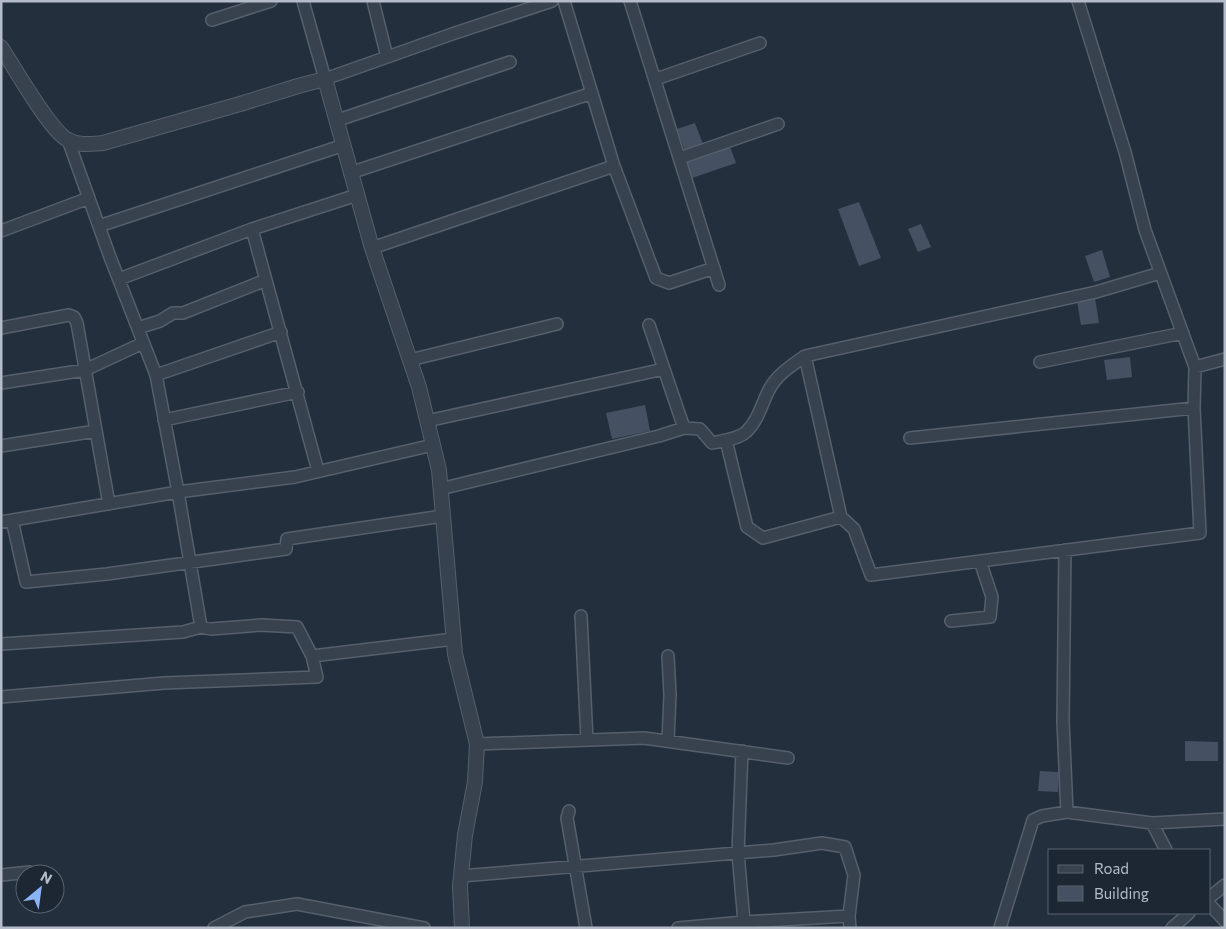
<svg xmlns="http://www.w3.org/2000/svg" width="1226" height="929" font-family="Commissioner,sans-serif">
<rect width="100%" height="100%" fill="#242f3e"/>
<path fill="#455162" d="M 695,123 L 703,144 L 685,151 L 677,129 Z
M 729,144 L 736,163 L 689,179 L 683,160 Z
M 859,202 L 881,258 L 859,266 L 838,209 Z
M 921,224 L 931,247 L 918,252 L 908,229 Z
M 1102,250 L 1110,277 L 1094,282 L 1085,256 Z
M 1095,298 L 1099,323 L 1081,325 L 1077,301 Z
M 1130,357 L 1132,377 L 1107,380 L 1104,360 Z
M 645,405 L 650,431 L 612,439 L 606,413 Z
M 1185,741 L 1218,742 L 1218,761 L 1185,761 Z
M 1040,771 L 1059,772 L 1058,792 L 1038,791 Z"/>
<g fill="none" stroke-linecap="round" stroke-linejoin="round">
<g stroke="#565f6c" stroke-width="14">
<path id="minor" d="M 303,1 L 325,79 L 455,33 L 552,1
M 373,1 L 387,57
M 630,1 L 719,285
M 1078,1 L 1125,152 L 1145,230 L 1195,367 L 1225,359
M 212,20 L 271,1
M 656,79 L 760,43
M 338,120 L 510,62
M 68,140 L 110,257 L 156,375 L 178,492 L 295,477 L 433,445
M 680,158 L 778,124
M 614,166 L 656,278 L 669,283 L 714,268
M 350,173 L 592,93
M 99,226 L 344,145
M 252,229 L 318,471
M 1,231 L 89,198
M 372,248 L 614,166 L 564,1
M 119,279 L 252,229 L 357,195
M 649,325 L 664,369
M 1,328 L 69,315 L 74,317 L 77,323 L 109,504
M 138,328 L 160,321 L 173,313 L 183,313 L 266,280
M 805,356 L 841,517 L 854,529 L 871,575 L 1200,533 L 1194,408
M 410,360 L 557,324
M 1040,362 L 1183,333
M 156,375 L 281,332
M 1,383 L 85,370 L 143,343
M 164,420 L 298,392
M 427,421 L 664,369 L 684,428
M 910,438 L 1194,408 L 1195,367
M 726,440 L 747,527 L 763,538 L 841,517
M 1,446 L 96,431
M 440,489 L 659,436 L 684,428 L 700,429 L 712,443 C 722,441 738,439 746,432 C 759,420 762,402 770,388 C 778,374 792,365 805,356 L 1096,292 L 1160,273
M 12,520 L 26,582 L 107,574 L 286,549 L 287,539 L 443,516
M 1,522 L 178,492 L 201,627
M 1065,550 L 1063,721 L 1067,812
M 581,616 L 587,740
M 951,621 L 990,617 L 992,597 L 980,561
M 1,644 L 183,632 L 201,627 L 211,629 L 261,625 L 297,627 L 312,656
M 668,656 L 670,695 L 668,741
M 1,697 L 164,683 L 317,677 L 312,656 L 454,639
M 477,744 L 644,738 L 788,758
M 742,751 L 738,853 L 744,922
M 569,811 L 567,818 L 586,928
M 1166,850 L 1152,823 L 1225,819
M 1,875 L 30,872
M 461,876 L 774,850 L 822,843 L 845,847 L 854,875 L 849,916 L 850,928
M 1210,897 L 1225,885
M 1210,905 L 1225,921
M 214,928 L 245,912 L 297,904 L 424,928
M 678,928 L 744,922 L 849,916
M 1000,928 L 1033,820 L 1042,816 L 1067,812 L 1152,823
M 1172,928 L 1189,913"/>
</g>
<g stroke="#565f6c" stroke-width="16">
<path id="tertiary" d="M 1,47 C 14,67 50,131 68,140 C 79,146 91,144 103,143 L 240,104 L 298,86 L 325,79 L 372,248 L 419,387 L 439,470 L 455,654 L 477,744 L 475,782 L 465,835 L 460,886 L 462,928"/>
</g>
<use href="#minor" stroke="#38414e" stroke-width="11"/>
<use href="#tertiary" stroke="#38414e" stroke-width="14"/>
</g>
<rect width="1226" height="929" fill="none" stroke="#b4bcc9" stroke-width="5"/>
<rect x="1048" y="849" width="162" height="65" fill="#1d2633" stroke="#59626f"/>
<rect x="1058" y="865" width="25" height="8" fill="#38414e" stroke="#59626f"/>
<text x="1094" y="874" font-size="15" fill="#b4bcc9">Road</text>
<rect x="1058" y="886" width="25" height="15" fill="#455162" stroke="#59626f"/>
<text x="1094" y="899" font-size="15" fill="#b4bcc9">Building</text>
<g transform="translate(40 889) rotate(29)"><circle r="24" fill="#1d2633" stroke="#59626f"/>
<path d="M0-4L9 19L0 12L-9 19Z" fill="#8ab4f8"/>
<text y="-8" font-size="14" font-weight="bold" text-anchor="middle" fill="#b4bcc9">N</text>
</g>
</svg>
